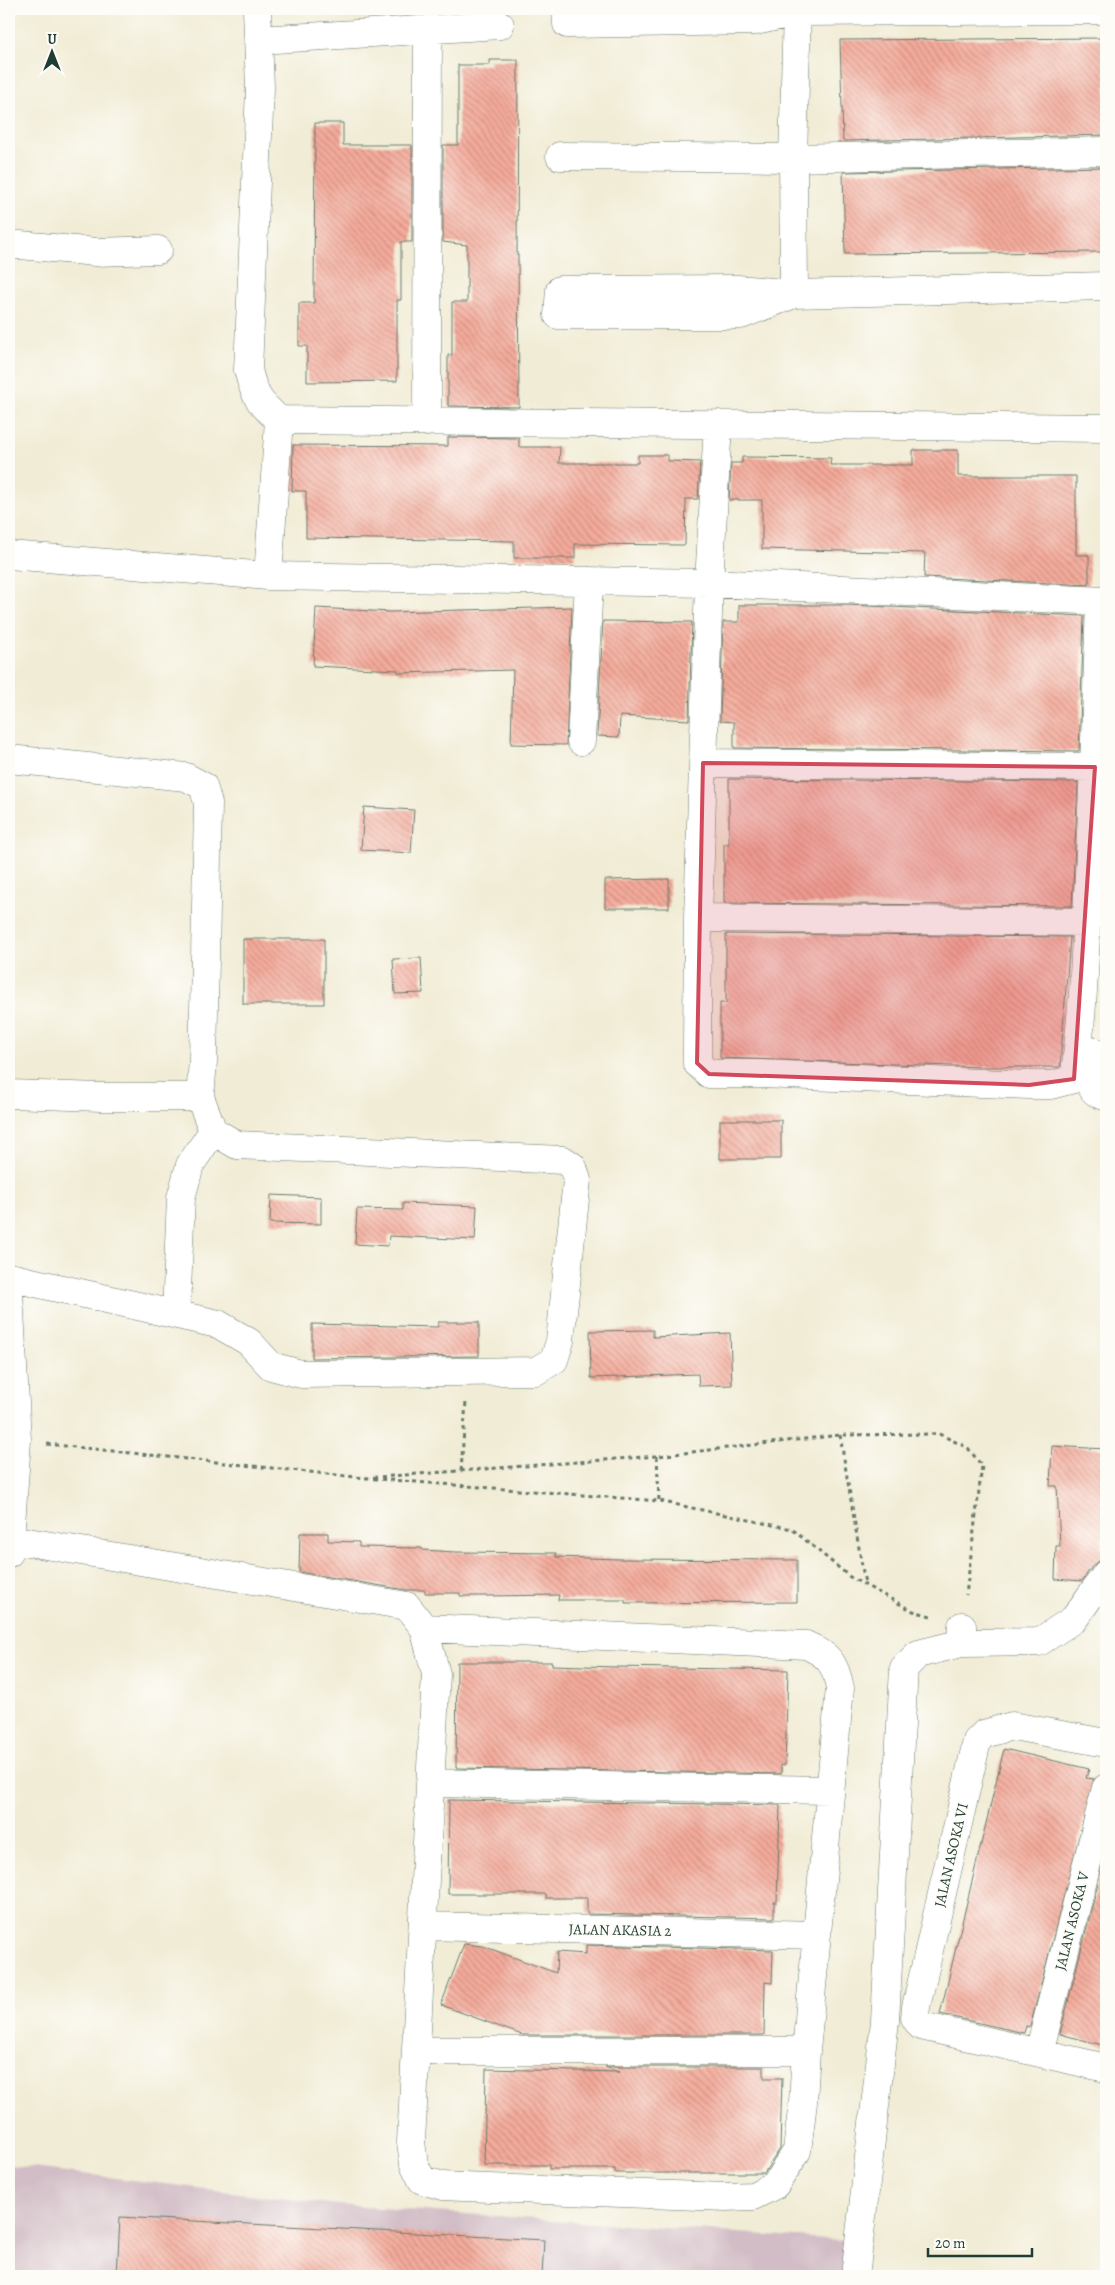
<svg xmlns="http://www.w3.org/2000/svg" width="1115" height="2285" font-family="Alegreya,serif">
<defs>
<pattern id="building-back-hatch" width="6" height="6" patternUnits="userSpaceOnUse" patternTransform="scale(1.25)"><rect width="6" height="6" fill="#f5ab9b"/><path d="M-1 5l2 2M0 0l6 6M5-1l2 2" fill="none" stroke="#c68c7f"/></pattern>
</defs>
<rect width="100%" height="100%" fill="#fdfcf7"/>
<filter id="ink" filterUnits="userSpaceOnUse"><feTurbulence type="fractalNoise" baseFrequency=".02" numOctaves="2"/><feDisplacementMap in="SourceGraphic" scale="10" xChannelSelector="R" yChannelSelector="G"/><feConvolveMatrix kernelMatrix="1 2 1 2 8 2 1 2 1" color-interpolation-filters="sRGB"/></filter>
<filter id="wash" filterUnits="userSpaceOnUse"><feTurbulence type="fractalNoise" baseFrequency=".0096" numOctaves="4" result="noise"/><feDisplacementMap in="SourceGraphic" scale="20" xChannelSelector="R" yChannelSelector="G"/><feGaussianBlur stdDeviation="1.12" result="paint"/><feColorMatrix in="noise" values="0 0 0 0 0 0 0 0 0 0 0 0 0 0 0 0 0 1.4 0 .05"/><feComposite in="paint" operator="in"/></filter>
<g filter="url(#wash)">
<rect width="100%" height="100%" fill="#f1ecd5"/>
<path fill="#d2bdc6" d="M 9,2165 L 337,2205 L 854,2241 L 852,2276 L 9,2276 Z"/>
<g id="blocks">
<path fill="url(#building-back-hatch)" d="M 1106,38 L 1106,135 L 843,141 L 840,40 Z
M 490,60 L 518,60 L 517,255 L 518,255 L 519,407 L 448,406 L 448,355 L 452,355 L 452,302 L 467,302 L 467,245 L 443,242 L 443,145 L 458,145 L 458,65 L 490,65 Z
M 315,123 L 343,123 L 343,145 L 412,145 L 412,242 L 401,242 L 401,300 L 397,300 L 397,381 L 307,382 L 307,346 L 299,346 L 299,303 L 314,303 Z
M 1106,167 L 1106,252 L 845,254 L 843,172 Z
M 448,437 L 519,438 L 519,447 L 560,447 L 559,463 L 638,463 L 638,455 L 668,455 L 668,461 L 700,462 L 698,499 L 686,499 L 685,545 L 575,544 L 575,558 L 514,558 L 514,541 L 306,538 L 306,491 L 292,491 L 293,445 L 448,446 Z
M 913,450 L 958,450 L 958,476 L 1076,476 L 1076,555 L 1089,555 L 1089,585 L 924,577 L 925,553 L 762,549 L 762,500 L 729,500 L 731,463 L 742,463 L 742,457 L 831,458 L 830,465 L 913,465 Z
M 739,605 L 847,605 L 1084,616 L 1079,751 L 734,748 L 734,722 L 720,721 L 723,622 L 739,622 Z
M 572,607 L 566,745 L 511,744 L 513,670 L 398,673 L 398,670 L 313,666 L 316,608 L 390,612 Z
M 603,621 L 692,622 L 689,720 L 620,716 L 619,737 L 597,736 Z
M 729,779 L 1078,782 L 1072,906 L 724,903 L 724,844 L 729,844 Z
M 364,807 L 414,810 L 411,853 L 361,850 Z
M 669,879 L 669,908 L 605,908 L 605,880 Z
M 726,934 L 1070,937 L 1060,1067 L 981,1067 L 720,1058 L 720,1003 L 726,1003 Z
M 243,939 L 324,939 L 324,1004 L 243,1004 Z
M 421,958 L 423,993 L 395,994 L 393,959 Z
M 720,1120 L 781,1120 L 781,1159 L 720,1159 Z
M 271,1195 L 321,1197 L 321,1224 L 270,1223 Z
M 403,1203 L 477,1206 L 475,1240 L 389,1236 L 388,1246 L 355,1244 L 357,1209 L 403,1210 Z
M 438,1322 L 479,1322 L 479,1356 L 312,1358 L 312,1324 L 438,1327 Z
M 653,1330 L 653,1337 L 730,1333 L 732,1385 L 699,1386 L 698,1374 L 591,1378 L 590,1331 Z
M 1052,1446 L 1106,1449 L 1106,1538 L 1102,1538 L 1101,1560 L 1093,1565 L 1082,1581 L 1055,1579 L 1056,1546 L 1060,1546 L 1057,1486 L 1050,1486 Z
M 300,1533 L 328,1533 L 328,1541 L 359,1542 L 359,1547 L 422,1548 L 422,1550 L 455,1552 L 556,1553 L 556,1557 L 619,1559 L 797,1560 L 797,1602 L 625,1603 L 625,1600 L 558,1600 L 559,1595 L 488,1596 L 460,1596 L 460,1593 L 425,1593 L 425,1590 L 406,1590 L 299,1572 Z
M 457,1662 L 552,1662 L 552,1665 L 616,1667 L 788,1670 L 785,1765 L 781,1765 L 781,1774 L 456,1768 Z
M 1004,1749 L 1089,1769 L 1086,1778 L 1094,1779 L 1030,2027 L 1026,2026 L 1024,2033 L 940,2014 Z
M 449,1800 L 780,1805 L 777,1902 L 774,1902 L 774,1918 L 587,1914 L 587,1898 L 546,1898 L 546,1894 L 448,1894 Z
M 1106,1851 L 1106,2046 L 1060,2034 Z
M 464,1944 L 483,1946 L 556,1973 L 557,1952 L 586,1954 L 586,1945 L 773,1950 L 772,1983 L 765,1982 L 764,2035 L 522,2035 L 441,2005 Z
M 605,2067 L 764,2067 L 764,2078 L 782,2078 L 780,2149 L 764,2173 L 615,2173 L 615,2169 L 549,2169 L 549,2165 L 484,2165 L 486,2069 L 619,2072 Z
M 120,2217 L 544,2240 L 542,2276 L 117,2276 Z"/>
</g>
</g>
<g filter="url(#ink)">
<use href="#blocks" fill-opacity="0" stroke="#687a6c" stroke-width="1"/>
<g fill="none" stroke-linecap="round" stroke-linejoin="round">
<g stroke="#687a6c" stroke-width="29">
<path id="minor" d="M 257,9 L 260,88 L 248,370 C 255,397 258,401 279,420 L 1106,428
M 566,9 L 567,24 L 755,21 L 797,12 L 1106,10
M 259,40 L 500,25
M 560,156 L 793,158 L 1106,151
M 9,246 L 20,245 L 96,252 L 158,250
M 794,294 L 741,315 L 558,315 L 560,290 L 737,289 L 794,294 L 1106,286
M 794,294 L 793,158 L 797,9
M 427,422 L 428,29
M 718,424 L 709,583 L 1106,601
M 9,555 L 268,576 L 709,583 L 698,918 L 697,1047 L 697,1063 L 709,1074 L 761,1074 L 1029,1085 L 1051,1085 L 1074,1079 C 1083,1018 1085,956 1088,894 C 1093,796 1097,699 1100,601
M 268,576 L 279,420
M 581,741 L 589,581
M 9,759 L 186,777 L 203,786 L 208,803 L 203,1061 L 200,1097 L 213,1131 L 237,1145 L 563,1160 L 573,1167 L 577,1180 L 560,1341 L 554,1360 L 536,1371 L 301,1374 L 271,1366 L 249,1342 L 218,1324 L 9,1277
M 703,763 L 1095,767
M 698,918 L 1087,922
M 1091,1050 C 1090,1067 1083,1094 1106,1096
M 9,1094 L 102,1097 L 200,1097
M 9,1292 L 17,1440 L 9,1553
M 176,1314 L 181,1198 L 190,1165 L 213,1131
M 10,1539 L 407,1606 L 424,1628 L 436,1674 L 411,2142 L 414,2164 L 422,2180 L 443,2186 L 463,2187 L 726,2197 L 753,2196 L 775,2185 L 797,2151 L 803,2102 L 806,2051 L 840,1688 C 835,1663 829,1655 806,1645 L 424,1628
M 962,1626 L 962,1643 L 1039,1642 L 1074,1619 L 1106,1574
M 1106,1743 L 1012,1726 L 984,1734 L 977,1741 L 916,2007 L 915,2018 L 921,2026 L 1106,2068
M 430,1783 L 830,1790
M 423,1926 L 817,1935
M 416,2051 L 806,2051
M 1039,2053 L 1106,1788
M 855,2276 L 885,2021 L 904,1668 L 918,1654 L 962,1643"/>
</g>
<path stroke="#687a6c" stroke-width="3" stroke-dasharray="4 4" stroke-linecap="butt" d="M 840,1435 L 865,1584
M 47,1444 L 365,1478 L 659,1501 L 792,1529 L 850,1577 L 913,1611 L 931,1616
M 657,1456 L 659,1501
M 461,1471 L 466,1402
M 365,1478 L 657,1456 L 840,1435 L 939,1434 L 968,1448 L 982,1466 L 966,1595"/>
<use href="#minor" stroke="#fff" stroke-width="28"/>
</g>
</g>
<path fill="#d1495b" fill-opacity="0.2" stroke="#d1495b" stroke-width="4" stroke-linejoin="round" d="M 703,763 L 1095,767 L 1074,1079 L 1029,1085 L 709,1074 L 697,1063 Z"/>
<g text-anchor="middle" stroke-width="4" stroke-linejoin="round" paint-order="stroke">
<g font-size="15" fill="#1f3d34" stroke="#fdfcf7">
<text transform="translate(951 1855) rotate(-77)" y="5">JALAN ASOKA VI</text>
<text transform="translate(1072 1921) rotate(-76)" y="5">JALAN ASOKA V</text>
<text transform="translate(620 1930) rotate(1)" y="5">JALAN AKASIA 2</text>
</g>
</g>
<rect width="1115" height="2285" fill="none" stroke="#fdfcf7" stroke-width="30"/>
<g transform="translate(52 52)" stroke="#fdfcf7" stroke-width="4" paint-order="stroke">
<path d="M0-4L9 19L0 12L-9 19Z" fill="#1f3d34"/>
<text y="-8" font-size="14" font-weight="bold" text-anchor="middle" fill="#1f3d34">U</text>
</g>
<path d="M928 2248v8h104v-8" fill="none" stroke="#1f3d34" stroke-width="2.5"/>
<text x="935" y="2248" font-size="15" fill="#1f3d34" stroke="#fdfcf7" stroke-width="4" paint-order="stroke">20 m</text>
</svg>
